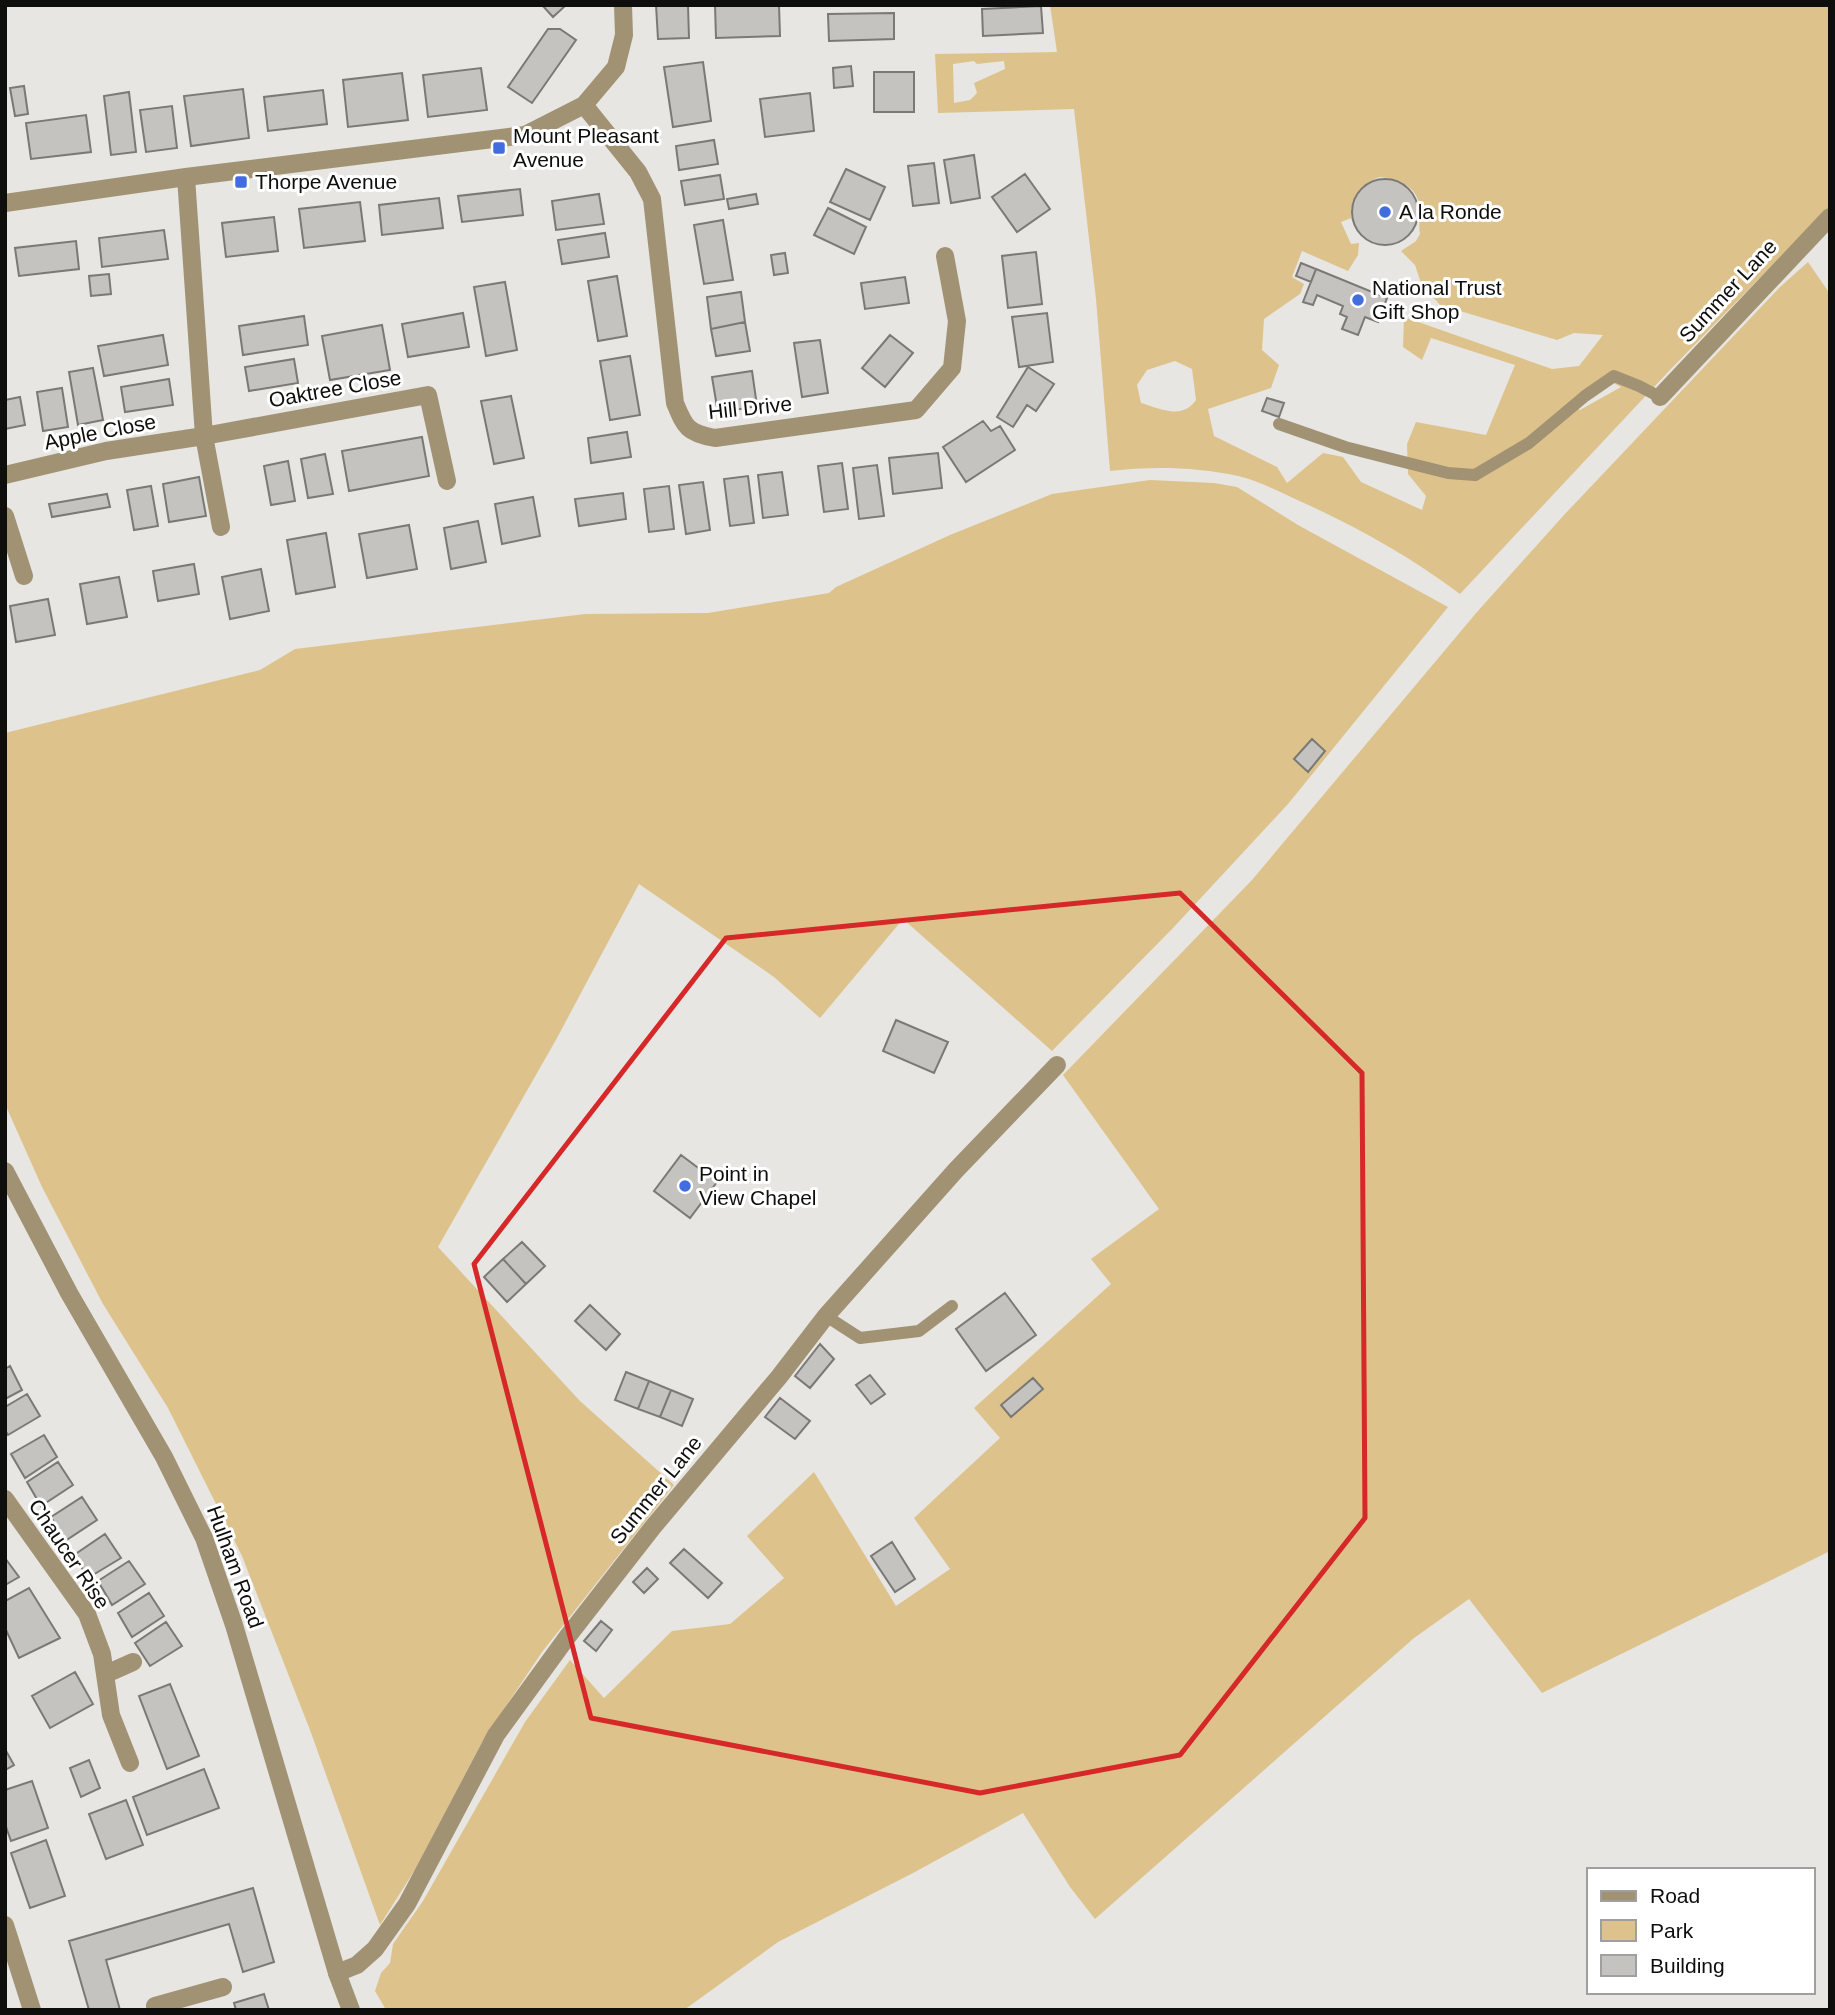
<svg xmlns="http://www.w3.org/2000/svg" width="1835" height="2015" font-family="Helvetica,sans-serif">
<rect width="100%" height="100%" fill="#e7e6e2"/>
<path fill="#ddc38b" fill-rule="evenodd" d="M 1050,5 L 1830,5 L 1830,206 L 1669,371 L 1460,594 C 1408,555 1352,524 1293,498 C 1275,490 1257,480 1238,476 C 1197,467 1152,466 1110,471 L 1096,299 L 1074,109 L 938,113 L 935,54 L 1057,52 ZM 974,61 L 977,64 L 1004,61 L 1005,69 L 974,83 L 977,93 L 970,100 L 954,103 L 953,64 ZM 1379,177 C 1398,178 1417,186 1420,207 C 1421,217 1418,225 1420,234 L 1416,241 L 1401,251 L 1415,265 L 1424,292 L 1432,296 L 1440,305 L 1557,340 L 1574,333 L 1603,335 L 1579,366 L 1552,369 L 1404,317 L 1403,347 L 1422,360 L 1431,338 L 1515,365 L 1486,435 L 1416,422 L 1407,444 L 1408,474 L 1426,496 L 1422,510 L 1361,482 L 1343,457 L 1323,453 L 1287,483 L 1277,467 L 1214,436 L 1208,409 L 1271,388 L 1279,365 L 1262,350 L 1264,319 L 1300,294 L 1304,284 L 1292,277 L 1302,251 L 1348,271 L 1358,255 L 1359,243 L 1351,244 L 1341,222 L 1351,218 C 1351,196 1359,186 1379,177 ZM 1175,361 L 1192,369 L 1196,400 C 1182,420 1161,409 1141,403 L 1137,385 L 1147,370 ZM 1604,378 L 1621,387 L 1580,410 L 1572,403 Z
M 1808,262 L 1830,294 L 1830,1551 L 1542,1693 L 1469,1599 L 1414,1638 L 1095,1919 L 1070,1887 L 1023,1813 L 913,1873 L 778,1942 L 684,2010 L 386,2010 L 375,1991 L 381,1973 L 390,1963 L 393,1944 L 423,1901 L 525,1722 L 570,1660 L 604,1698 L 672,1631 L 730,1624 L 784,1578 L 747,1536 L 814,1472 L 896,1606 L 950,1569 L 914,1518 L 1000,1438 L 974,1408 L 1111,1284 L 1091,1259 L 1159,1209 L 1063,1075 L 1252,880 L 1477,612 L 1564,515 L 1780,287 Z
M 1150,480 L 1214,483 L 1237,487 L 1298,525 L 1448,607 L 1288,804 L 1173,928 L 1052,1051 L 903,919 L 820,1018 L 774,977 L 639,884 L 557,1038 L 438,1247 L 580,1401 L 674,1485 L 542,1652 L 482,1742 L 416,1868 L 380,1925 L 310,1730 L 242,1556 L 168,1408 L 103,1304 L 42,1187 L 5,1104 L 5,733 L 260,670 L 295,649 L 585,614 L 708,613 L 829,593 L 836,587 L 950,535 L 1052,494 Z"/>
<path fill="#c5c3bf" stroke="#7b7976" stroke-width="2" d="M 542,5 L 566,5 L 553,17 Z
M 656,5 L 688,5 L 689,38 L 658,39 Z
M 715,5 L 779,5 L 780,36 L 716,38 Z
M 1041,6 L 1043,33 L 983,36 L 982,9 Z
M 894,13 L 894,39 L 829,41 L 828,14 Z
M 548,29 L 560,29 L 576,40 L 532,103 L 508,87 Z
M 703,62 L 711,121 L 673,127 L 664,67 Z
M 851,66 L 853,86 L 834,88 L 833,68 Z
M 481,68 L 487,110 L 428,117 L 423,75 Z
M 874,72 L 914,72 L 914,112 L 874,112 Z
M 402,73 L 408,120 L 348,127 L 343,80 Z
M 24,86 L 28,114 L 15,116 L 10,88 Z
M 243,89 L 249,138 L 191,146 L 184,96 Z
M 323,90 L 327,124 L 268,131 L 264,97 Z
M 129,92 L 136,152 L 111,155 L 104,96 Z
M 810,93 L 814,131 L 765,137 L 760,99 Z
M 172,106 L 177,148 L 146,152 L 140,110 Z
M 86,115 L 91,152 L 31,159 L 26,123 Z
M 714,140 L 718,164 L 679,170 L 676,146 Z
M 974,155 L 980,198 L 951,203 L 944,160 Z
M 934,163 L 939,203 L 913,206 L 908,166 Z
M 846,169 L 885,187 L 870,220 L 830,202 Z
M 1025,174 L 1050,209 L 1017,232 L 992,197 Z
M 720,175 L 724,199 L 685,205 L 681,181 Z
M1352 212a33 33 0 1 1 66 0a33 33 0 1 1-66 0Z
M 520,189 L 523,215 L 462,222 L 458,196 Z
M 599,194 L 604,224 L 556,230 L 552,201 Z
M 756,194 L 758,204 L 729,209 L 727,199 Z
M 439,198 L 443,228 L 382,235 L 379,205 Z
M 360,202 L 365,241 L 304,248 L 299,209 Z
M 828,208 L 866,227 L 854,254 L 814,235 Z
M 274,217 L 278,251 L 226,257 L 222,223 Z
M 723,220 L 733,280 L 704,284 L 694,225 Z
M 164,230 L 168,259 L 102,267 L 99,238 Z
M 605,233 L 609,257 L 562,264 L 558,240 Z
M 76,241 L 79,269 L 19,276 L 15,248 Z
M 1036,252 L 1042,304 L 1008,308 L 1002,256 Z
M 785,253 L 788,273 L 774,275 L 771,255 Z
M 1301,263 L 1316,269 L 1311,282 L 1296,276 Z
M 1316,269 L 1387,298 L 1378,322 L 1365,317 L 1358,335 L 1342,329 L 1347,317 L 1340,314 L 1343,306 L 1317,295 L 1313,305 L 1303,302 Z
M 109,274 L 111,294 L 91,296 L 89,276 Z
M 617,276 L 627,336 L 598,341 L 588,281 Z
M 905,277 L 909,303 L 865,309 L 861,283 Z
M 505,282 L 517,350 L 486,356 L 474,287 Z
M 741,292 L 745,322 L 711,329 L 707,297 Z
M 463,313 L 469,347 L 408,357 L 402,324 Z
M 1047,313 L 1053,362 L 1019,367 L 1012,317 Z
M 304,316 L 308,345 L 243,355 L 239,326 Z
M 745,322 L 750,351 L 716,356 L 711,329 Z
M 382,325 L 390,370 L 330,380 L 322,336 Z
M 163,335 L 168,365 L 104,376 L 98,346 Z
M 890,335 L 913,353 L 885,387 L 862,368 Z
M 820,340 L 828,393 L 802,397 L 794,343 Z
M 630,356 L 640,415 L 610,420 L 600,361 Z
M 294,359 L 298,383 L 249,391 L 245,367 Z
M 1028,367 L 1054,384 L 1036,411 L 1027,405 L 1013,427 L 997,417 Z
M 93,368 L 103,420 L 78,425 L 69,372 Z
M 752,371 L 757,406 L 718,413 L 712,377 Z
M 169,379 L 173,405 L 125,412 L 121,387 Z
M 62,388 L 68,427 L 43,431 L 37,392 Z
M 511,396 L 524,458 L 494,464 L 481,401 Z
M 20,397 L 25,425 L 5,429 L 5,400 Z
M 1267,398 L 1284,403 L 1279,417 L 1262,411 Z
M 983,421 L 991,431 L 1000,426 L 1015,450 L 966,482 L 943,447 Z
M 627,432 L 631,457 L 591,463 L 588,438 Z
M 422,437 L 429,476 L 349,491 L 342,451 Z
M 938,453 L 942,488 L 893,494 L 889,458 Z
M 325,454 L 333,494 L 308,498 L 301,459 Z
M 288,461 L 295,501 L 271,505 L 264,466 Z
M 842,463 L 848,509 L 824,512 L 818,466 Z
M 877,465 L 884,516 L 859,519 L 853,468 Z
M 782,472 L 788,515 L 763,518 L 758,475 Z
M 748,476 L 754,523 L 730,526 L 724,479 Z
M 199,477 L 206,516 L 169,522 L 163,484 Z
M 703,482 L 710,530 L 686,534 L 679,485 Z
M 151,486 L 158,526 L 134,530 L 127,490 Z
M 669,486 L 674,529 L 649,532 L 644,489 Z
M 623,493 L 626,519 L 579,526 L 575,499 Z
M 107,494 L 110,507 L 52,517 L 49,504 Z
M 533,497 L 540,536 L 502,544 L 495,504 Z
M 478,521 L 486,562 L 451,569 L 444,528 Z
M 409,525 L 417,569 L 367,578 L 359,534 Z
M 326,533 L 335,587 L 296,594 L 287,540 Z
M 194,564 L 199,594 L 158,601 L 153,571 Z
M 261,569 L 269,611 L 230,619 L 222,577 Z
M 119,577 L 127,617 L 87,624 L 80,584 Z
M 48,599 L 55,635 L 16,642 L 10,606 Z
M 1312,739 L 1325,751 L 1308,772 L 1294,759 Z
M 896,1020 L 948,1042 L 934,1073 L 883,1051 Z
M 681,1155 L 717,1182 L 690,1218 L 654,1191 Z
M 522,1242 L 545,1266 L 526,1284 L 503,1259 Z
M 503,1259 L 526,1284 L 507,1302 L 484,1277 Z
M 1005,1293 L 1036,1335 L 986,1371 L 956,1329 Z
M 590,1305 L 620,1334 L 606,1350 L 575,1321 Z
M 820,1344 L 834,1359 L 810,1388 L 795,1376 Z
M 10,1366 L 22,1390 L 5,1399 L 5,1369 Z
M 626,1372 L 649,1381 L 638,1409 L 615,1400 Z
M 870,1375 L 885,1394 L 871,1404 L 856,1385 Z
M 1033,1378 L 1043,1389 L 1011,1417 L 1001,1405 Z
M 649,1381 L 671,1390 L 660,1417 L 638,1409 Z
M 671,1390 L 693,1399 L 682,1426 L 660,1417 Z
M 27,1394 L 40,1416 L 8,1435 L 5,1430 L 5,1407 Z
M 780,1398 L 810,1421 L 795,1439 L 765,1417 Z
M 44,1435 L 57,1457 L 25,1478 L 11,1454 Z
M 58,1462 L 73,1485 L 41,1506 L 27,1482 Z
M 82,1497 L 97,1520 L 65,1541 L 51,1517 Z
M 105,1534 L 121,1558 L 88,1578 L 74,1555 Z
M 892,1542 L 915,1579 L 895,1592 L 871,1556 Z
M 684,1549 L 722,1583 L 708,1598 L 670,1563 Z
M 5,1558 L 19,1577 L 5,1585 Z
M 129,1561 L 145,1584 L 112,1605 L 98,1581 Z
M 647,1568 L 658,1579 L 644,1593 L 633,1582 Z
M 29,1588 L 60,1638 L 19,1658 L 5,1628 L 5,1601 Z
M 149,1593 L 164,1616 L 132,1637 L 118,1613 Z
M 601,1621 L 612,1630 L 596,1651 L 584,1641 Z
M 166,1622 L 182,1646 L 150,1666 L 135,1643 Z
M 75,1672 L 93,1704 L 50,1728 L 32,1696 Z
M 170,1684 L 199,1756 L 167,1769 L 139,1696 Z
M 5,1749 L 14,1765 L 5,1770 Z
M 89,1760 L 100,1788 L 81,1797 L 70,1768 Z
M 204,1769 L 219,1808 L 147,1835 L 133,1797 Z
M 32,1781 L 48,1828 L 11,1841 L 5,1824 L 5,1790 Z
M 126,1800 L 143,1845 L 106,1859 L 89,1814 Z
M 46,1840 L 65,1896 L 30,1908 L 11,1853 Z
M 253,1888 L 274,1962 L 243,1972 L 229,1924 L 106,1960 L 120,2010 L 89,2010 L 69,1941 Z
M 264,1994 L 269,2010 L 236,2010 L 234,2003 Z"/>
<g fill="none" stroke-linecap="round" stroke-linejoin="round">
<path stroke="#a19274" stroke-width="12" d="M 1279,424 L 1345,447 L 1396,460 L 1448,473 L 1475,475 L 1529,443 L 1585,396 L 1614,376 L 1639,386 L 1660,397
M 826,1316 L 860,1338 L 919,1331 L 952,1306"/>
<path stroke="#a19274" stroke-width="18" d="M 584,105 L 638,172 L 652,199 L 675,403 C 685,427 687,433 715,438 L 916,410 L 952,368 L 957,321 L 945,256
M 186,177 L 204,436 L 221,527
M 5,203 L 186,177 L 525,135 L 584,105 L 616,67 L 624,35 L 623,5
M 1660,397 L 1830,217
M 5,475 L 106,451 L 204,436 L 428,395 L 447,481
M 5,516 L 24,576
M 5,1499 L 87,1614 L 102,1654 L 111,1715 L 130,1763
M 106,1674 L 133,1662
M 5,1925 L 32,2010
M 337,1973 L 357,1965 L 375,1949 L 407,1904 L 496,1735 L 568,1636 L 653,1527 L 779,1377 L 826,1316 L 956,1170 L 1057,1065
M 155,2006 L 223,1987"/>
<path stroke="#a19274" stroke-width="18" d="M 5,1171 L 69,1293 L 164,1457 L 204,1538 L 234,1625 L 337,1973 L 351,2010"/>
</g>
<path fill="none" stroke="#d62828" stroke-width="5" stroke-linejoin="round" d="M 1180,893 L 1362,1073 L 1365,1518 L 1180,1755 L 980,1793 L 591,1718 L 474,1264 L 726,938 Z"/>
<g fill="#436cde" stroke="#fff" stroke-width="2.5">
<rect x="492" y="141" width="14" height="14" rx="3.5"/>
<rect x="234" y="175" width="14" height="14" rx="3.5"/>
<circle cx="1385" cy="212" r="7"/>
<circle cx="1358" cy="300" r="7"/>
<circle cx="685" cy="1186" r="7"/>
</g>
<g text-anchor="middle" stroke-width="6" stroke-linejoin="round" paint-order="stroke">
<g font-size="21" fill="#0e0e0d" stroke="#fff" text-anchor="start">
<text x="513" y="143">Mount Pleasant<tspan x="513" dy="24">Avenue</tspan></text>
<text x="255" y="189">Thorpe Avenue</text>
<text x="1399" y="219">A la Ronde</text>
<text x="1372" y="295">National Trust<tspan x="1372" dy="24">Gift Shop</tspan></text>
<text x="699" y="1181">Point in<tspan x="699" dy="24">View Chapel</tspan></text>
</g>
<g font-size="21" fill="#0e0e0d" stroke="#fff">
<text transform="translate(1728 291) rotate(-47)" y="7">Summer Lane</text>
<text transform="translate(335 389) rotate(-10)" y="7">Oaktree Close</text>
<text transform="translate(750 408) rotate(-6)" y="7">Hill Drive</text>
<text transform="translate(100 432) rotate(-11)" y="7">Apple Close</text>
<text transform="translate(656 1490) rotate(-51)" y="7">Summer Lane</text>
<text transform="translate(69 1554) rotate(56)" y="7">Chaucer Rise</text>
<text transform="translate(235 1567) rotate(70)" y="7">Hulham Road</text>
</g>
</g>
<rect width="1835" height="2015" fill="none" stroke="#0e0e0d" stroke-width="14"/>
<rect x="1587" y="1868" width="228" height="126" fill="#ffffff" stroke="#9f9f9e" stroke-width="2"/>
<rect x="1601" y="1891" width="35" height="10" fill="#a19274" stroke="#9f9f9e" stroke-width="2"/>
<text x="1650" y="1903" font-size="21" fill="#0e0e0d">Road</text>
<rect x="1601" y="1920" width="35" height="21" fill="#ddc38b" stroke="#9f9f9e" stroke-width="2"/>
<text x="1650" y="1938" font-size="21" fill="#0e0e0d">Park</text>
<rect x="1601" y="1955" width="35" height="21" fill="#c5c3bf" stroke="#9f9f9e" stroke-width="2"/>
<text x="1650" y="1973" font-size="21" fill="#0e0e0d">Building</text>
</svg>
